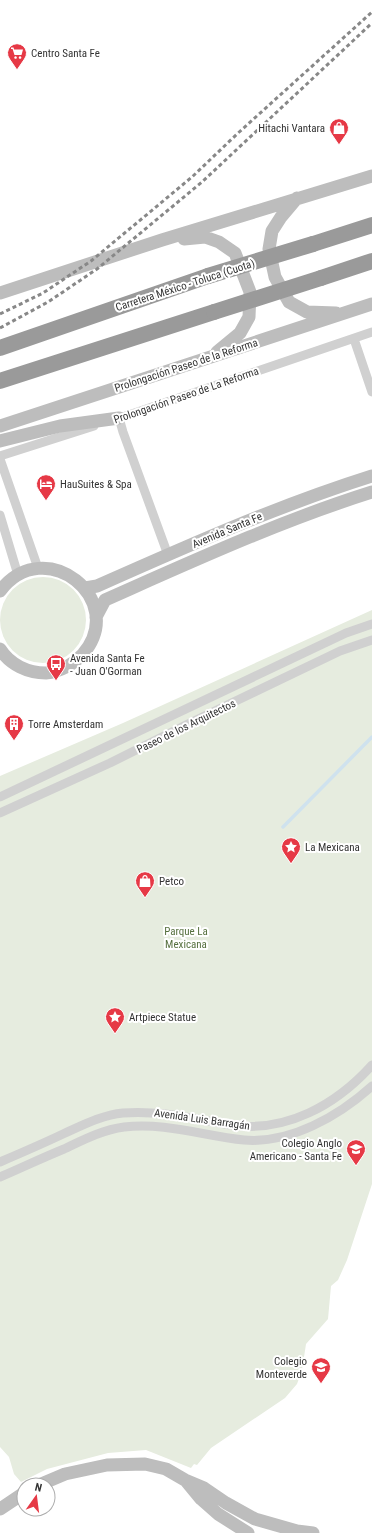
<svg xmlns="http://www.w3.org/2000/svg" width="372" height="1533" font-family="'Roboto Condensed',sans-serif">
<rect width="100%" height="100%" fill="#fff"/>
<path fill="#e6ecdf" d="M0 620a43 43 0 1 1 86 0a43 43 0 1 1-86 0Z
M 372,610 L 372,1184 L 347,1260 L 338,1280 L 331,1286 L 328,1319 L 306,1344 L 302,1370 L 297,1384 L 285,1398 L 211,1448 L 197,1465 L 194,1464 L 191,1468 L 146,1450 L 108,1453 L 47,1469 L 21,1482 L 14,1474 L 9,1457 L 0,1447 L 0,776 L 123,723 Z"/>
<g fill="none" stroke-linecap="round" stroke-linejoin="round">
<path stroke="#cfe2ee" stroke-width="3.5" d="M 283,827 L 372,737"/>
<path stroke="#d0d0d0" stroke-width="9" d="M 354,339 L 372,392
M 119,418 L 123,432 L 168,555
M 114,420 L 372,332
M 0,456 L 94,426
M 0,459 L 38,568
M 0,515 L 18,575
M 0,797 L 346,633 L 372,624
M 0,813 L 110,763 L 188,724 L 340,651 L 372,640
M 0,1162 C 21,1153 42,1144 63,1134 C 83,1125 102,1115 123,1113 C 160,1110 194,1119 231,1125 C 286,1133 336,1105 372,1065
M 0,1177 C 21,1168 42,1158 64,1149 C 83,1140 102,1130 124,1127 C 165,1122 204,1136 244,1140 C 290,1144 339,1116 372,1086"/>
<path stroke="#bdbdbd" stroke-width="13" d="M 297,198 L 281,217 L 272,231 L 269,249 L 275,277 L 289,302 L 307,312 L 336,313
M 184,239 L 205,237 L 219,242 L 235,253 L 250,292 L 249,317 L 240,333 L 217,352
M 0,293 L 162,240 L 372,176
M 0,426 L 372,304
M 0,441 L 60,426 L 119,418
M 85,588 L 97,586 C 187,546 277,506 372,476
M 0,591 C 45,532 129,600 83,654 C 74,664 60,672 46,673 C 28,673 10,665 0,649
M 96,617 L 105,600 C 193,561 280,521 372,492
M 187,1482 L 201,1499 L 218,1514 L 248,1533
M 39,1485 L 65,1474 L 107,1465 L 145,1464 L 166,1469 L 185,1480 L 204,1488 L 226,1503 L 255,1519 L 297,1531 L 313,1533
M 0,1509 L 24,1493"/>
<path stroke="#9a9a9a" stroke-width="16" d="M 313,244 L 372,225
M 321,278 L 372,261
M 0,348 L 208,276
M 0,381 L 214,312"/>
<path stroke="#888" stroke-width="3" stroke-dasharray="4 3" stroke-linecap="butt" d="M 0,314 L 43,293 L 91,261 L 192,177 L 237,134 L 372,12
M 0,328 L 48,302 L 97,269 L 202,182 L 372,23"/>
<path stroke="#9a9a9a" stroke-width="16" d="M 208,276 L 313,244
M 214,312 L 321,278"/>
</g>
<defs>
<g id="supermarket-pin" transform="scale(1)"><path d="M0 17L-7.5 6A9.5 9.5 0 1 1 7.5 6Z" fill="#e63946" stroke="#fff"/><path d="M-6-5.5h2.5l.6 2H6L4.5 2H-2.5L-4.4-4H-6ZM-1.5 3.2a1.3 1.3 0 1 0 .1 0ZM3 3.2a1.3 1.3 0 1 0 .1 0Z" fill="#fff"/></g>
<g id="shop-pin" transform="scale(1)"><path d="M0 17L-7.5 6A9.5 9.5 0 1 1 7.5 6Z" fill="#e63946" stroke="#fff"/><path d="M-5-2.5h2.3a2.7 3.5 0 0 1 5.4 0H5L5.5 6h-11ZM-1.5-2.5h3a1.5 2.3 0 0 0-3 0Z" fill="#fff"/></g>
<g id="hotel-pin" transform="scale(1)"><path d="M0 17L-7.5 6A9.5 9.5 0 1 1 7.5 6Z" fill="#e63946" stroke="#fff"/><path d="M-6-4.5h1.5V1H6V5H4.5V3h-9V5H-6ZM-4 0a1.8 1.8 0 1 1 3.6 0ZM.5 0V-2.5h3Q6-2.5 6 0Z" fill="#fff"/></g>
<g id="bus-pin" transform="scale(1)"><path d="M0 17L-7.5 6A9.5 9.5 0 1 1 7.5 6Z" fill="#e63946" stroke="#fff"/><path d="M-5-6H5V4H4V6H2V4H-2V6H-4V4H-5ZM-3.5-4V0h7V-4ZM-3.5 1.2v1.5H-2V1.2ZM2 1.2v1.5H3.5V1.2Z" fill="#fff"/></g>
<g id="building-pin" transform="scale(1)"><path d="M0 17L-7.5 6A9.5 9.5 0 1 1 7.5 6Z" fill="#e63946" stroke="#fff"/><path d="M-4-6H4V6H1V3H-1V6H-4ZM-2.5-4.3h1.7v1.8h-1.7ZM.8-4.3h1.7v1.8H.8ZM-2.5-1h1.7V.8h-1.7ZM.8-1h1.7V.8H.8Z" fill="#fff"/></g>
<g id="sight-pin" transform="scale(1)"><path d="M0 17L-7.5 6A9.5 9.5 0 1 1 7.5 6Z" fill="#e63946" stroke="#fff"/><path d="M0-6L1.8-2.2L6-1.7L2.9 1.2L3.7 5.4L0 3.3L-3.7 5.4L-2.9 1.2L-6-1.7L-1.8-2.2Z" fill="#fff"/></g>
<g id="school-pin" transform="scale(1)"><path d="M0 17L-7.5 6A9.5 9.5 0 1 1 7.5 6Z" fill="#e63946" stroke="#fff"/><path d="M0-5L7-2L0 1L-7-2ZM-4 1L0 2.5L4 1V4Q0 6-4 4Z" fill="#fff"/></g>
</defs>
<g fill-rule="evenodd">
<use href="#supermarket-pin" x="17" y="53"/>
<use href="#shop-pin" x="339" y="128"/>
<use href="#hotel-pin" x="46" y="484"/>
<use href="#bus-pin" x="56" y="664"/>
<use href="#building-pin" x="14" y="724"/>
<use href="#sight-pin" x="291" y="847"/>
<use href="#shop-pin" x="145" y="881"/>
<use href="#sight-pin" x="115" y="1017"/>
<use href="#school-pin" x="356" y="1149"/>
<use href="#school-pin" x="321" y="1367"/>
</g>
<g text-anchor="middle" stroke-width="4" stroke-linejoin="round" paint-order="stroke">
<g font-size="11" fill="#333" stroke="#fff" text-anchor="start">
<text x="31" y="57">Centro Santa Fe</text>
<text x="325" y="132" text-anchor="end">Hitachi Vantara</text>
<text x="60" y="488">HauSuites &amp; Spa</text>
<text x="70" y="662">Avenida Santa Fe<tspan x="70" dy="13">- Juan O'Gorman</tspan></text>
<text x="28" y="728">Torre Amsterdam</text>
<text x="305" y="851">La Mexicana</text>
<text x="159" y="885">Petco</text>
<text x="129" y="1021">Artpiece Statue</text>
<text x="342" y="1147" text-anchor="end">Colegio Anglo<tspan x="342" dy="13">Americano - Santa Fe</tspan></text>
<text x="307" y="1365" text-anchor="end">Colegio<tspan x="307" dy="13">Monteverde</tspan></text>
</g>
<g font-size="11" fill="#333" stroke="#fff">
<text transform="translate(185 285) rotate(-18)" y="4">Carretera México - Toluca (Cuota)</text>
<text transform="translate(186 365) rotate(-18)" y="4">Prolongación Paseo de la Reforma</text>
<text transform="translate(186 395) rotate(-19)" y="4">Prolongación Paseo de La Reforma</text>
<text transform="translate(227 530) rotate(-23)" y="4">Avenida Santa Fe</text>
<text transform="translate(186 726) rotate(-26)" y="4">Paseo de los Arquitectos</text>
<text transform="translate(202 1119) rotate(8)" y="4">Avenida Luis Barragán</text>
</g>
<g font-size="11" fill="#56703f" stroke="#fff">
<text x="186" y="935">Parque La<tspan x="186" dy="13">Mexicana</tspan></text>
</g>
</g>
<g transform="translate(36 1497) rotate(14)"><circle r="19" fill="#ffffff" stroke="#adadad"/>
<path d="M0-3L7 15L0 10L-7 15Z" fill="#e63946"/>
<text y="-6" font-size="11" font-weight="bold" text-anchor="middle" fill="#333333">N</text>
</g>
</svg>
